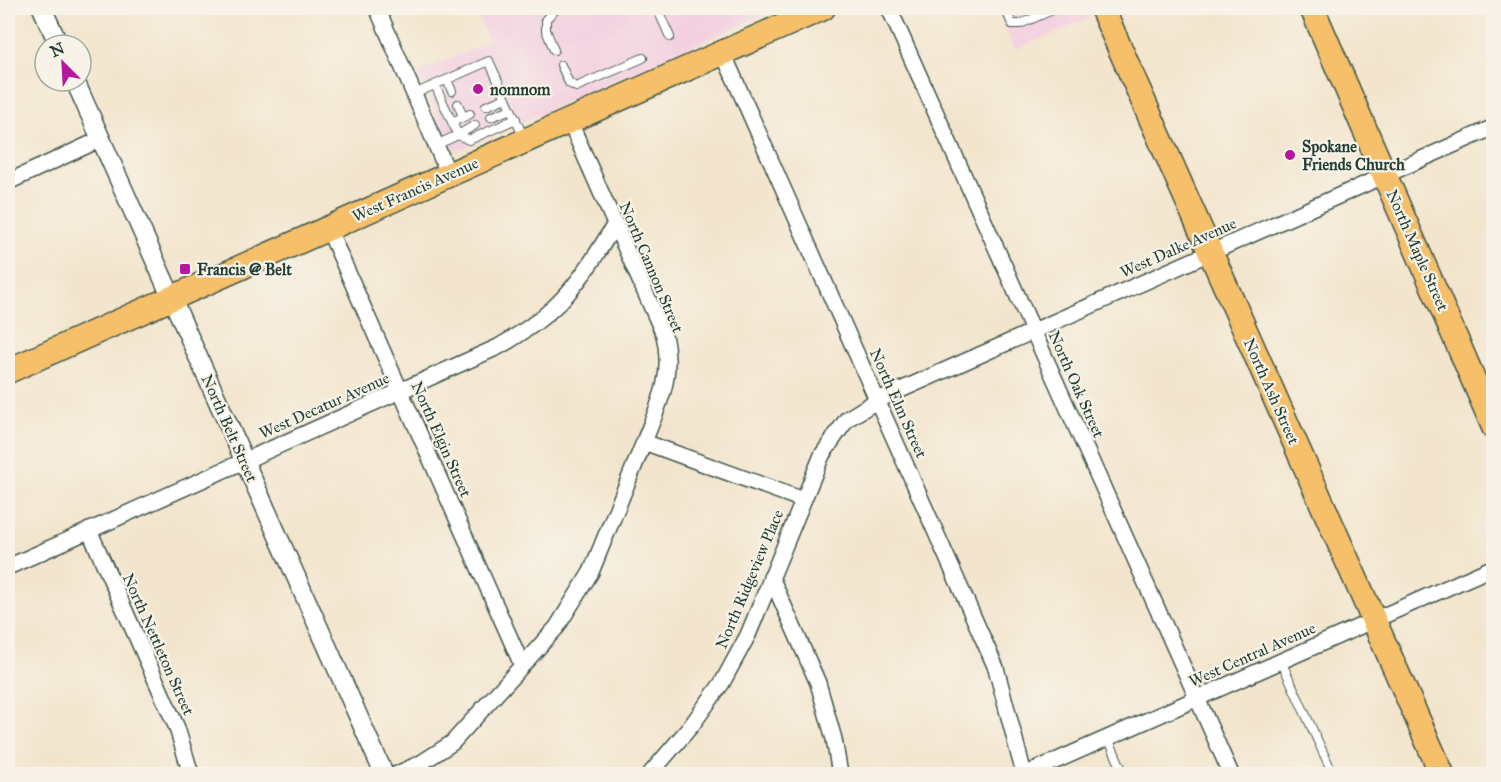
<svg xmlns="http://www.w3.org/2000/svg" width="1501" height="782" font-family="'IM FELL Great Primer',serif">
<rect width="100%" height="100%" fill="#f7f3e8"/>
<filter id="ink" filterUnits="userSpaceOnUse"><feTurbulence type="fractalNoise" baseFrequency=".0167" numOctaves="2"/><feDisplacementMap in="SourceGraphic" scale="12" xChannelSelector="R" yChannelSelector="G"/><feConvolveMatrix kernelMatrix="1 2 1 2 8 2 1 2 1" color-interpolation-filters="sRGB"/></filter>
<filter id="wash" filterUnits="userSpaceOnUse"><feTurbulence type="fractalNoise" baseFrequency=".008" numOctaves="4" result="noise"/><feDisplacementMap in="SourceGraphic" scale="24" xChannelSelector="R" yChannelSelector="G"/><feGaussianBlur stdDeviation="1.35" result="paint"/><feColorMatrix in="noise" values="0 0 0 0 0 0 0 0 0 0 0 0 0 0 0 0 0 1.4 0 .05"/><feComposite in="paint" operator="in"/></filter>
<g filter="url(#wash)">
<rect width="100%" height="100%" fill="#f3e5cd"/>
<path fill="#f3cfe0" d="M 475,8 L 778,8 L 462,149 L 454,149 L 450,145 L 417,73 L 489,42 Z
M 997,8 L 1088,8 L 1092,17 L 1015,50 Z"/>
</g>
<g filter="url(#ink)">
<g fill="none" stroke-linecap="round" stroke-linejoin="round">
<g stroke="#3f564b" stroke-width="10">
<path id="service" d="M 657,8 L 670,37
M 1005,8 L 1012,24 L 1020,24 L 1057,8
M 554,50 L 546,30 L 546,19 L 557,8
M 561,65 L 569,83 L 576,87 L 643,58
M 447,80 L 452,91
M 435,85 L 452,122
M 414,94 L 489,61 L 524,138
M 458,104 L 463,117
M 486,106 L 506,98
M 470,114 L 452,122 L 458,135 L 475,125
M 491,117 L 511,109
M 436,145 L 458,135 L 469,140 L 516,119
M 1281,661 L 1333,774
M 1108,738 L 1124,774"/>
</g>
<g stroke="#3f564b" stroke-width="18">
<path id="minor" d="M 377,8 L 448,173
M 889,8 L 1231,774
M 723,53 L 996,668 L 1024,774
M 569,120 L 664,335 C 674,377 659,403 644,442 L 803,500
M 8,182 L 101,139
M 328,228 L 522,665
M 89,530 L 177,728 L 191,774
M 8,567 L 498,347 C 560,312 579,284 615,224
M 771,577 L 818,683 L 834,739 L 840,774
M 397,774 L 421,763 L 452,743 L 557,627 L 591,572 L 644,442
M 650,774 L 691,726 L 722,683 L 748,635 L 822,455 L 847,419 L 878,400 L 1494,127
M 1026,774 L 1494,567"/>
</g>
<g stroke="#3f564b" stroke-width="21">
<path id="tertiary" d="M 42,8 L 59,45
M 75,81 L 384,774"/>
</g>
<g stroke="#3f564b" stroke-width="27">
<path id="primary" d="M 1102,8 L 1442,774
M 1312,8 L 1494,427
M 8,371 L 823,8"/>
</g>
<use href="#service" stroke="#fff" stroke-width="8"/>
<use href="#minor" stroke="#fff" stroke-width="15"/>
<use href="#tertiary" stroke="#fff" stroke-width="18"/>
<use href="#primary" stroke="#f6c06b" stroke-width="24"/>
</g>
</g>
<g fill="#b5179e" stroke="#f7f3e8" stroke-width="2">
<circle cx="478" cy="89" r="6"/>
<circle cx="1290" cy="155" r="6"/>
<rect x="179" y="263" width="12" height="12" rx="3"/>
</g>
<g text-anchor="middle" stroke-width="4.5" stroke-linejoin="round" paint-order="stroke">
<g font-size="16" font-weight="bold" fill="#1f3d34" stroke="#f7f3e8" text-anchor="start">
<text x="490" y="95">nomnom</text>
<text x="1302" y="152">Spokane<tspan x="1302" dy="18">Friends Church</tspan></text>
<text x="197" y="275">Francis @ Belt</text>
</g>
<g font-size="16" fill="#1f3d34" stroke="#f7f3e8">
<text transform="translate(415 189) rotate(-24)" y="6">West Francis Avenue</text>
<text transform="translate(1178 247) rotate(-24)" y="6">West Dalke Avenue</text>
<text transform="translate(1418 250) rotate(66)" y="6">North Maple Street</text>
<text transform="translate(652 267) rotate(67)" y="6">North Cannon Street</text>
<text transform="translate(1077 384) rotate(66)" y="6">North Oak Street</text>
<text transform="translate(1272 391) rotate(66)" y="6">North Ash Street</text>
<text transform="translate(899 403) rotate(66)" y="6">North Elm Street</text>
<text transform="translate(324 405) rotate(-24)" y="6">West Decatur Avenue</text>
<text transform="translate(230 428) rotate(66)" y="6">North Belt Street</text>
<text transform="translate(442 439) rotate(66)" y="6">North Elgin Street</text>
<text transform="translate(749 579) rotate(-67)" y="6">North Ridgeview Place</text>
<text transform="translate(159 644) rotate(66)" y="6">North Nettleton Street</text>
<text transform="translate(1252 654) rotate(-24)" y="6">West Central Avenue</text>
</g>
</g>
<rect width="1501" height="782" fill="none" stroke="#f7f3e8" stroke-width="30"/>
<g transform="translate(63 63) rotate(336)"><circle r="28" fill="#f7f3e8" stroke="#a1aaa0" stroke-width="1.5"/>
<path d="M0-4.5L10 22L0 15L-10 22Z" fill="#b5179e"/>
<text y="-9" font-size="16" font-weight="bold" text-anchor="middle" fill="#1f3d34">N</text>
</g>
</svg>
